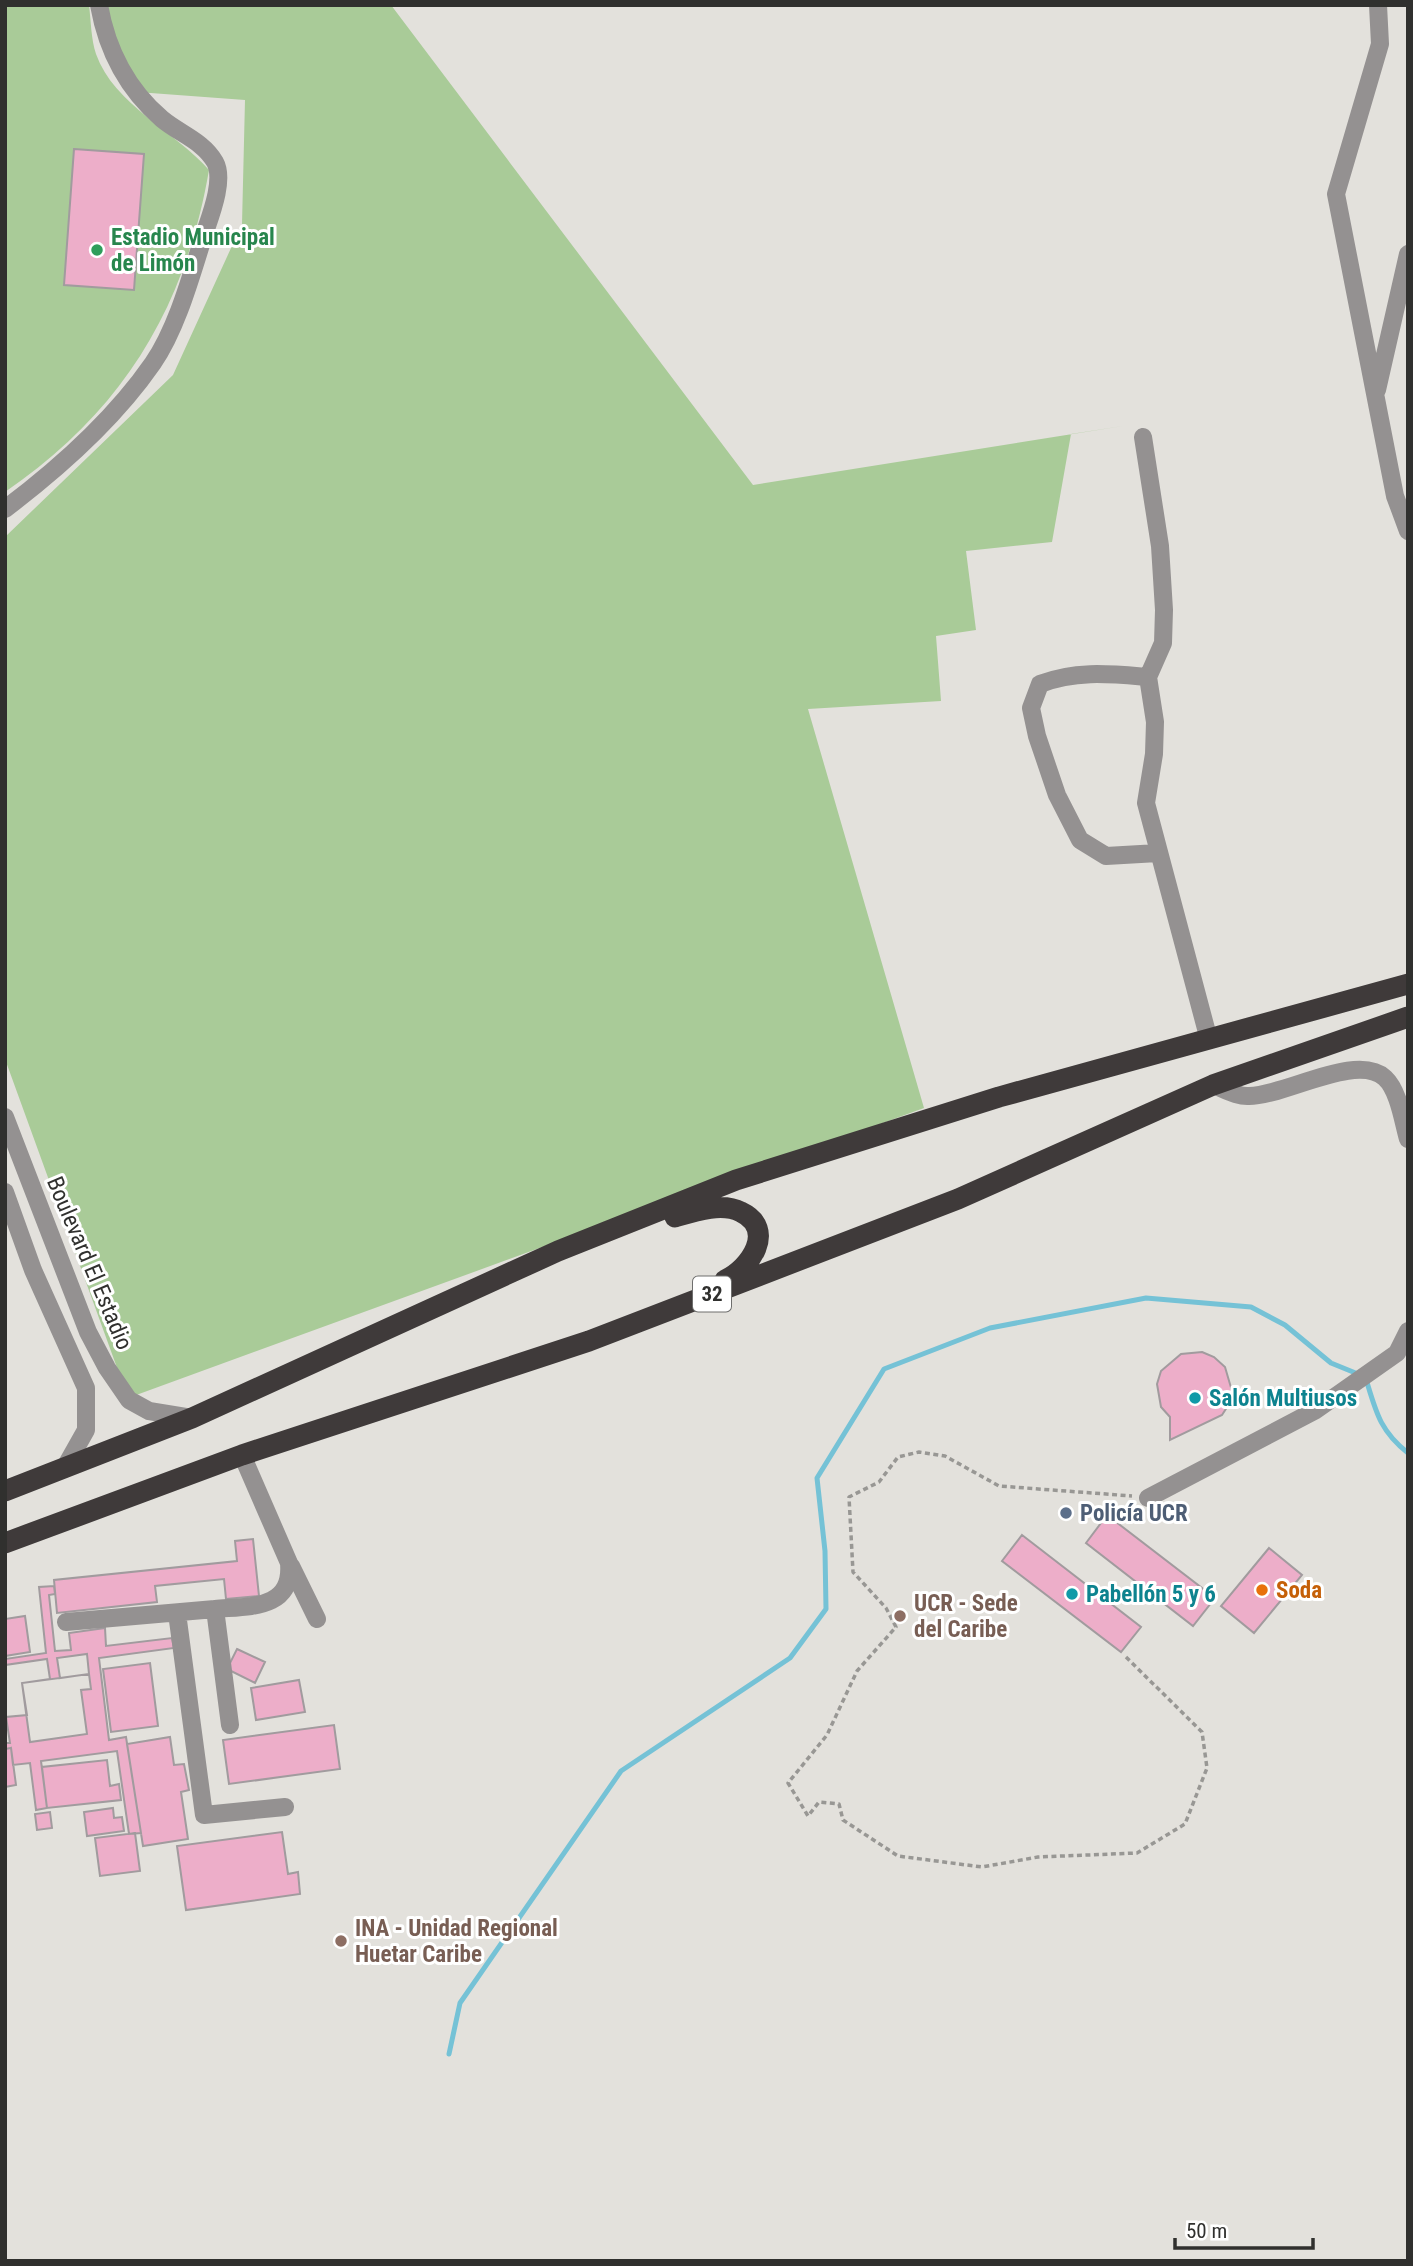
<svg xmlns="http://www.w3.org/2000/svg" width="1413" height="2266" font-family="'Roboto Condensed',sans-serif">
<rect width="100%" height="100%" fill="#e3e1dc"/>
<path fill="#a9cb98" d="M 5,5 L 89,5 C 91,21 91,39 96,54 C 114,105 176,132 209,170 C 185,309 122,412 5,492 Z
M 102,5 L 391,5 L 753,485 L 1123,426 L 1071,434 L 1052,542 L 966,551 L 976,630 L 936,636 L 941,701 L 808,709 L 924,1108 L 128,1398 L 5,1059 L 5,537 L 173,375 L 242,224 L 245,100 L 137,92 Z"/>
<g fill="none" stroke-linecap="round" stroke-linejoin="round">
<path stroke="#75c2d6" stroke-width="5" d="M 1366,1379 C 1376,1412 1380,1431 1408,1453
M 449,2054 L 460,2003 L 621,1771 L 790,1658 L 826,1609 L 825,1551 L 817,1478 L 884,1369 L 990,1328 L 1146,1298 L 1251,1307 L 1285,1325 L 1331,1363 L 1358,1374"/>
</g>
<path fill="#edaec9" stroke="#a19b9e" stroke-width="2" fill-rule="evenodd" d="M 74,149 L 144,154 L 134,290 L 64,285 Z
M 1202,1352 L 1214,1357 L 1225,1367 L 1232,1391 L 1229,1404 L 1222,1415 L 1170,1440 L 1170,1417 L 1161,1407 L 1157,1384 L 1161,1371 L 1181,1354 Z
M 1107,1515 L 1215,1598 L 1193,1626 L 1086,1543 Z
M 1022,1535 L 1141,1627 L 1121,1652 L 1002,1561 Z
M 253,1539 L 259,1596 L 226,1599 L 224,1579 L 155,1586 L 157,1602 L 57,1613 L 54,1580 L 237,1561 L 235,1541 Z
M 1269,1548 L 1302,1575 L 1254,1633 L 1221,1606 Z
M 54,1586 L 55,1594 L 49,1595 L 55,1651 L 71,1650 L 69,1633 L 105,1628 L 106,1646 L 172,1638 L 174,1648 L 99,1658 L 109,1740 L 126,1737 L 141,1833 L 129,1834 L 117,1751 L 41,1761 L 47,1808 L 36,1810 L 30,1763 L 13,1765 L 11,1748 L 5,1749 L 5,1743 L 10,1743 L 6,1717 L 27,1715 L 22,1683 L 50,1679 L 47,1659 L 5,1665 L 5,1659 L 46,1653 L 39,1587 ZM 87,1654 L 89,1674 L 60,1678 L 57,1658 Z
M 25,1616 L 30,1652 L 5,1656 L 5,1619 Z
M 237,1649 L 265,1662 L 255,1683 L 227,1669 Z
M 150,1663 L 158,1726 L 111,1732 L 103,1669 Z
M 89,1674 L 91,1689 L 81,1690 L 87,1734 L 30,1742 L 22,1683 Z
M 299,1680 L 305,1712 L 256,1720 L 251,1688 Z
M 334,1725 L 340,1769 L 229,1784 L 223,1740 Z
M 170,1737 L 174,1765 L 184,1764 L 189,1790 L 181,1792 L 188,1839 L 143,1846 L 127,1744 Z
M 11,1748 L 16,1785 L 5,1787 L 5,1749 Z
M 107,1760 L 110,1786 L 119,1784 L 121,1800 L 47,1808 L 42,1767 Z
M 113,1808 L 114,1818 L 122,1817 L 124,1831 L 87,1836 L 84,1812 Z
M 50,1812 L 52,1828 L 37,1830 L 35,1814 Z
M 282,1832 L 288,1874 L 298,1872 L 300,1894 L 186,1910 L 177,1846 Z
M 135,1833 L 140,1871 L 100,1876 L 95,1838 Z"/>
<g fill="none" stroke-linecap="round" stroke-linejoin="round">
<path stroke="#989794" stroke-width="3.5" stroke-dasharray="5 3.5" stroke-linecap="butt" d="M 1126,1657 L 1202,1732 L 1207,1768 L 1185,1824 L 1137,1853 L 1038,1857 L 982,1867 L 898,1856 L 843,1820 L 839,1804 L 819,1802 L 808,1816 L 788,1783 L 827,1735 L 857,1671 L 896,1627 L 886,1608 L 853,1572 L 849,1497 L 879,1482 L 898,1457 L 919,1452 L 945,1456 L 999,1486 L 1132,1496"/>
<path stroke="#949191" stroke-width="18" d="M 1378,5 L 1380,44 L 1336,194 L 1395,496 L 1408,531
M 1377,390 L 1408,254
M 1143,437 L 1160,546 L 1164,610 L 1163,643 L 1148,677 L 1155,722 L 1154,754 L 1146,803 L 1209,1040
M 5,509 C 58,469 115,418 153,363 C 177,328 191,276 204,235 C 210,217 225,180 215,162 C 203,141 180,134 162,119 C 127,89 107,50 99,5
M 1148,677 C 1111,674 1076,670 1040,684 L 1031,708 L 1037,736 L 1057,795 L 1080,840 L 1106,856 L 1158,853
M 1213,1085 C 1224,1089 1238,1097 1249,1096 C 1285,1096 1357,1052 1385,1078 C 1399,1091 1403,1122 1408,1139
M 5,1117 L 88,1332 L 107,1368 L 129,1400 L 149,1411 L 192,1418
M 5,1192 L 33,1270 L 86,1388 L 86,1430 L 64,1469
M 1148,1498 L 1316,1410 L 1397,1353 L 1408,1331
M 291,1566 L 317,1619
M 177,1613 L 204,1815 L 285,1807
M 66,1622 L 215,1609
M 230,1725 L 215,1609 C 249,1606 293,1610 289,1563 L 242,1455"/>
<path stroke="#3f3a3a" stroke-width="21" d="M 675,1217 C 695,1211 722,1202 741,1212 C 777,1229 750,1269 725,1280
M 5,1491 L 192,1418 L 558,1251 L 736,1180 L 999,1097 L 1408,984
M 5,1543 L 242,1455 L 589,1341 L 958,1199 L 1213,1085 L 1408,1017"/>
</g>
<circle fill="#2e9e5b" stroke="#fff" stroke-width="2.5" cx="97" cy="250" r="7"/>
<g fill="#0f9aa8" stroke="#fff" stroke-width="2.5">
<circle cx="1195" cy="1398" r="7"/>
<circle cx="1072" cy="1594" r="7"/>
</g>
<circle fill="#5c6f8a" stroke="#fff" stroke-width="2.5" cx="1066" cy="1513" r="7"/>
<circle fill="#e8710a" stroke="#fff" stroke-width="2.5" cx="1262" cy="1590" r="7"/>
<g fill="#8d6e63" stroke="#fff" stroke-width="2.5">
<circle cx="900" cy="1616" r="7"/>
<circle cx="341" cy="1941" r="7"/>
</g>
<g text-anchor="middle" stroke-width="6" stroke-linejoin="round" paint-order="stroke">
<rect fill="#fff" stroke="#6e6e6d" stroke-width="2" x="693" y="1276.5" width="38" height="35" rx="5"/>
<g font-size="21" font-weight="bold" fill="#30302e">
<text x="712" y="1301">32</text>
</g>
<g font-size="23" font-weight="bold" fill="#27864d" stroke="#fff" text-anchor="start">
<text x="111" y="245">Estadio Municipal<tspan x="111" dy="26">de Limón</tspan></text>
</g>
<g font-size="23" fill="#30302e" stroke="#fff">
<text transform="translate(90 1263) rotate(67)" y="8">Boulevard El Estadio</text>
</g>
<g font-size="23" font-weight="bold" fill="#0d838f" stroke="#fff" text-anchor="start">
<text x="1209" y="1406">Salón Multiusos</text>
<text x="1086" y="1602">Pabellón 5 y 6</text>
</g>
<g font-size="23" font-weight="bold" fill="#4e5e75" stroke="#fff" text-anchor="start">
<text x="1080" y="1521">Policía UCR</text>
</g>
<g font-size="23" font-weight="bold" fill="#c56008" stroke="#fff" text-anchor="start">
<text x="1276" y="1598">Soda</text>
</g>
<g font-size="23" font-weight="bold" fill="#785e54" stroke="#fff" text-anchor="start">
<text x="914" y="1611">UCR - Sede<tspan x="914" dy="26">del Caribe</tspan></text>
<text x="355" y="1936">INA - Unidad Regional<tspan x="355" dy="26">Huetar Caribe</tspan></text>
</g>
</g>
<rect width="1413" height="2266" fill="none" stroke="#30302e" stroke-width="14"/>
<path d="M1175 2238v10h138v-10" fill="none" stroke="#30302e" stroke-width="3.5"/>
<text x="1186" y="2238" font-size="21" fill="#30302e" stroke="#ffffff" stroke-width="5" paint-order="stroke">50 m</text>
</svg>
